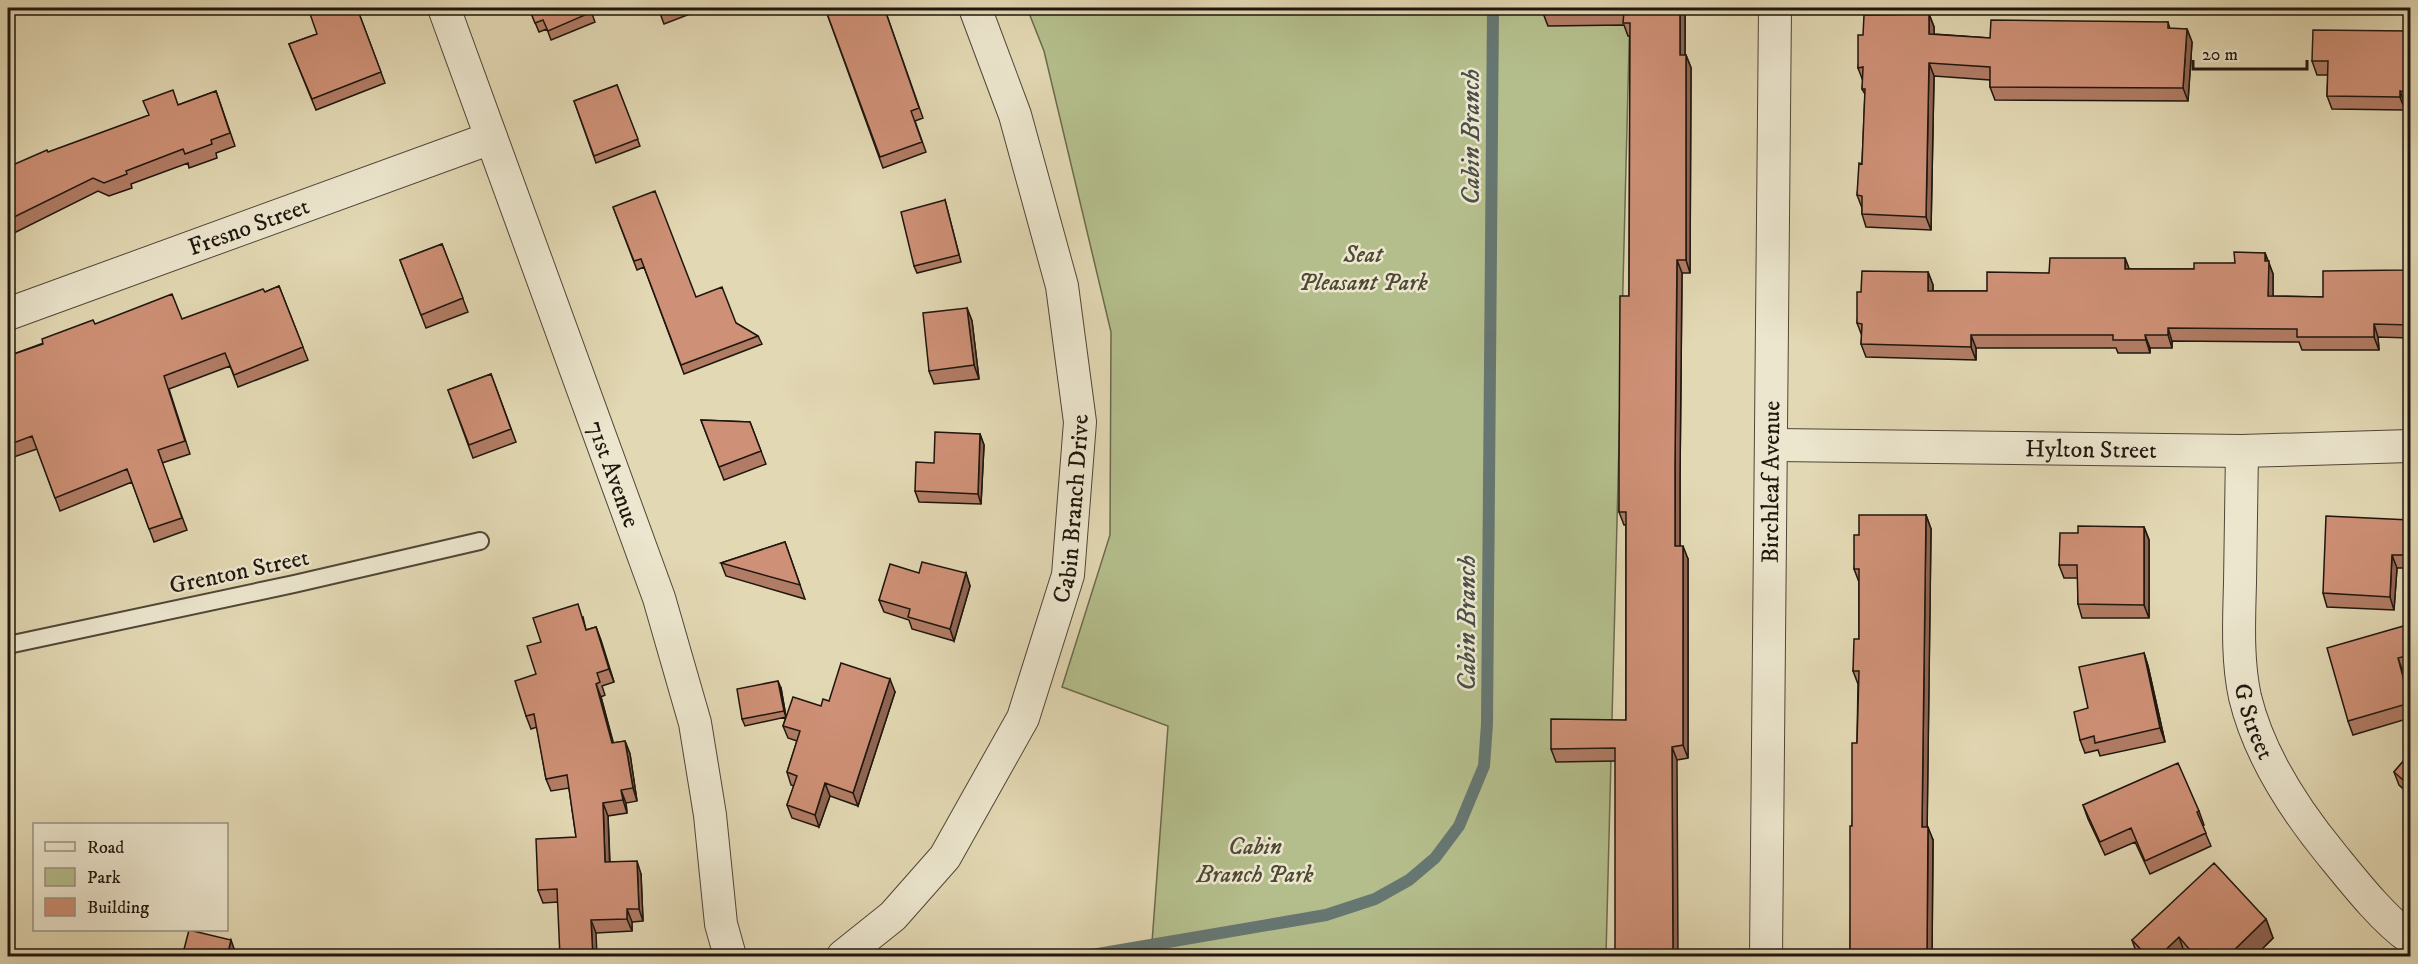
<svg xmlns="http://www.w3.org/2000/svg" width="2418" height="964" font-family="'IM FELL DW Pica',serif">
<rect width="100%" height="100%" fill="#e2d8b3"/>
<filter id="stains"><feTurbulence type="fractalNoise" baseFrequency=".00333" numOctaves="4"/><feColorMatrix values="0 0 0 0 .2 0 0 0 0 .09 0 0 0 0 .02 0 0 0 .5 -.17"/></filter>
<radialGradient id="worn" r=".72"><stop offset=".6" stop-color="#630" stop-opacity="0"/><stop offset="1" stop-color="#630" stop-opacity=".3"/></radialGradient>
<path fill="#b4be8c" stroke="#6a6a4d" stroke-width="1.5" d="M 1027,8 L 1630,8 L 1606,956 L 1151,956 L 1168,726 L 1062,687 L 1110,535 L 1111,332 L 1044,51 Z"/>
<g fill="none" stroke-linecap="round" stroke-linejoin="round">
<path stroke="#667772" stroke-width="12" d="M 1086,956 L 1326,915 L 1375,899 L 1409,880 L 1435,858 L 1459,826 L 1484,766 L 1487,724 L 1493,8"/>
<g stroke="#504637" stroke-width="20">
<path id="lane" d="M 8,645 L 294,584 L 480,541"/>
</g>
<g stroke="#504637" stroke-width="34">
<g id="street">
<path id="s1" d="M 444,8 L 659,598 L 695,723 L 710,815 L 721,924 L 730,956"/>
<path id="s2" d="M 8,314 L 491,138"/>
<path id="s3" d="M 1771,445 L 2242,451 L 2410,446"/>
<path id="s4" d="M 2242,451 C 2241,495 2241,539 2240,583 C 2239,621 2237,660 2245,697 C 2259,755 2295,810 2332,855 C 2354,882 2383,919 2410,938"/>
<path id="s5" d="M 843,956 L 893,916 L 945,857 L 1023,718 L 1068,575 L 1080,422 L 1062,286 L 1015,115 L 975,8"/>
<path id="s6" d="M 1766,956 L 1775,8"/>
</g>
</g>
<use href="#lane" stroke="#ece6ce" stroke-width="16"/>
<use href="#street" stroke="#ece6ce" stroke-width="32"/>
</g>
<path fill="#b17c65" stroke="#1f160e" stroke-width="1.5" d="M 357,8 L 385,83 L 316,110 L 289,44 L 317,34 Z
M 529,8 L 590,8 L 595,22 L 551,40 L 547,29 L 539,32 Z
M 658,8 L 703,8 L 703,9 L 664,24 Z
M 825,8 L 875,13 L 885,10 L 923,118 L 915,121 L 926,152 L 883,168 Z
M 1543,8 L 1685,8 L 1685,55 L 1686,55 L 1691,68 L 1690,273 L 1682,273 L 1680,478 L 1680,546 L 1688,559 L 1688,758 L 1677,760 L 1556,762 L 1551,749 L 1626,720 L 1626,525 L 1624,525 L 1619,512 L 1629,296 L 1630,36 L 1628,36 L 1624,25 L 1548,26 L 1543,13 Z
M 1929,14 L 1934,27 L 1934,34 L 1990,38 L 2168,22 L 2170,29 L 2187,29 L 2192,42 L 2188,101 L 1995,100 L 1990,87 L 1990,80 L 1934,76 L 1931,230 L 1866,227 L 1862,214 L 1862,208 L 1857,195 L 1862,164 L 1865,94 L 1862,89 L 1863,81 L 1858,68 L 1863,35 Z
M 2410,31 L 2410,105 L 2405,104 L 2405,110 L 2332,109 L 2327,96 L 2328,75 L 2317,75 L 2312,61 Z
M 617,85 L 640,146 L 596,163 L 574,101 Z
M 216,91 L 235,146 L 216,153 L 217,158 L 189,168 L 188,163 L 131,184 L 132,188 L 109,196 L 98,191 L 8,236 L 8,167 Z
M 945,200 L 961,262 L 917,273 L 914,266 Z
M 613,207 L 696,297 L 736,323 L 758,336 L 762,344 L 684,374 L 644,267 L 637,270 Z
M 442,244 L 468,312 L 426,328 L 400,260 Z
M 2265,253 L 2273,274 L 2273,296 L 2323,297 L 2404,270 L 2410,259 L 2410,338 L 2378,337 L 2379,350 L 2302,350 L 2299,342 L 2172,341 L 2172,348 L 2150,348 L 2150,353 L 2118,353 L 2116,348 L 1976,348 L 1976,360 L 1866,357 L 1861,344 L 1862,336 L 1857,323 L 1861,292 L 1928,272 L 1933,285 L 1933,291 L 1987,291 L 2049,273 L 2125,258 L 2129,269 L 2194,269 L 2235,263 Z
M 279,286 L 308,360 L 238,387 L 230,366 L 169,389 L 190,454 L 162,463 L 187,530 L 154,542 L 132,482 L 60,511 L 37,449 L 8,459 L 8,356 L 95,324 L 182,319 L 265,292 Z
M 967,308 L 972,321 L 979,379 L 934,384 L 929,371 Z
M 491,374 L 516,442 L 473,458 L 448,390 Z
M 701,420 L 750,422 L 766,464 L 724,480 Z
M 980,434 L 984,445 L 981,504 L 919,502 L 915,491 L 934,463 Z
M 1926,515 L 1931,529 L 1927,827 L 1933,840 L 1932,957 L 1850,957 L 1852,826 L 1857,743 L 1858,684 L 1853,671 L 1859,639 L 1859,582 L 1854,569 L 1859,535 Z
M 2410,520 L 2410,568 L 2397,568 L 2394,610 L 2327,607 L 2323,593 Z
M 2144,527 L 2149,540 L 2149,618 L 2082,618 L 2078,604 L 2078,578 L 2064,578 L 2059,565 L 2078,533 Z
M 785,542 L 805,599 L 726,576 L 721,563 Z
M 919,573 L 966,573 L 970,586 L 954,641 L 912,629 L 909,620 L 884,612 L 879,600 Z
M 583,617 L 586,630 L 596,627 L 614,682 L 602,686 L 605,695 L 601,697 L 613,743 L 625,741 L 630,754 L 637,801 L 626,803 L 627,813 L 608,816 L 610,862 L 641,874 L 643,921 L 632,922 L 632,931 L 596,933 L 558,902 L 543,903 L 538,890 L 576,837 L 569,788 L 551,791 L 546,779 L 537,727 L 531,729 L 526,716 L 536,674 L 541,642 Z
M 2410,635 L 2410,670 L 2403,672 L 2410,697 L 2410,718 L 2353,735 L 2348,721 Z
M 2144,653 L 2148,666 L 2165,742 L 2100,756 L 2098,750 L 2085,753 L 2080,740 L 2088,708 Z
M 781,688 L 786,717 L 821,706 L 829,701 L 895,692 L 858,806 L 830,796 L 819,827 L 792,818 L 787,805 L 794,786 L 791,785 L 787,772 L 797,741 L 788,738 L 783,726 L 786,717 L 745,726 L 742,719 Z
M 2410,753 L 2410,795 L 2399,785 L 2394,772 Z
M 2083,805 L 2199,811 L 2204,825 L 2202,825 L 2211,846 L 2150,874 L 2135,842 L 2105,855 L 2088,819 Z
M 2266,919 L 2273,938 L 2254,957 L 2138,957 L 2132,940 Z"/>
<path fill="#906553" stroke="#1f160e" stroke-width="1.5" d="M 1680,8 L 1685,8 L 1685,68 L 1680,55 Z
M 1929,14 L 1934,27 L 1934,47 L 1929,34 Z
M 2187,29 L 2192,42 L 2188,101 L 2183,88 Z
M 1686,55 L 1691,68 L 1690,273 L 1686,260 Z
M 1929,63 L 1934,76 L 1931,230 L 1926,217 Z
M 2400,91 L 2405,104 L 2405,110 L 2400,97 Z
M 2265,253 L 2273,274 L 2273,309 L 2268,296 Z
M 2125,258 L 2130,271 L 2125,269 Z
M 1677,260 L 1682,273 L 1680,478 L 1680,559 L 1675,546 L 1675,465 Z
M 1928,272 L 1933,285 L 1932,304 L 1928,291 Z
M 967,308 L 972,321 L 979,379 L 974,365 Z
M 2374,324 L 2378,337 L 2379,350 L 2374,337 Z
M 2168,328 L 2172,341 L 2172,348 L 2168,335 Z
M 1971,335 L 1976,348 L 1976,360 L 1971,347 Z
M 2145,335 L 2150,348 L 2150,353 L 2146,340 Z
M 980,434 L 984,445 L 981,504 L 978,494 Z
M 1926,515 L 1931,529 L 1927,840 L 1922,827 Z
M 2144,527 L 2149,540 L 2149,618 L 2144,605 Z
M 1683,546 L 1688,559 L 1688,758 L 1683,745 Z
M 2392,555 L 2397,568 L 2394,610 L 2390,597 Z
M 966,573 L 970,586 L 954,641 L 950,629 Z
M 596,627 L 601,640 L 614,682 L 609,669 Z
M 2144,653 L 2148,666 L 2165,742 L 2160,728 Z
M 2398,658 L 2403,672 L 2410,697 L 2410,700 Z
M 890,679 L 895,692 L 858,806 L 853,793 Z
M 778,681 L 781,688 L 786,717 L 784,711 Z
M 596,684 L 601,697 L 617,756 L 612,743 Z
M 625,741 L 630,754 L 637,801 L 633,788 Z
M 1672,747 L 1677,760 L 1678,957 L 1673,957 Z
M 825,783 L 830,796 L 819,827 L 815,815 Z
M 621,790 L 626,803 L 627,813 L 623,800 Z
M 603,803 L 608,816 L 610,875 L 605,862 Z
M 1928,827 L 1933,840 L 1932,957 L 1927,957 Z
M 637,861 L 641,874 L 643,921 L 639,909 Z
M 627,909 L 632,922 L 632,931 L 627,919 Z
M 2266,919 L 2273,938 L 2254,957 L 2227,957 Z
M 591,920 L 596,933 L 597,957 L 593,957 Z
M 2179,937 L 2186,957 L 2158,957 Z
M 231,940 L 237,957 L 227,957 Z"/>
<path fill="#ce9076" stroke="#1f160e" stroke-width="1.5" d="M 308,8 L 357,8 L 381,72 L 312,99 L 289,44 L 317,34 Z
M 529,8 L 590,8 L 592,12 L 548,31 L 543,20 L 535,23 Z
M 658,8 L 668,8 L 659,11 Z
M 825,8 L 873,8 L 875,13 L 885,10 L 919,108 L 911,111 L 922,142 L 880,157 Z
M 1543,8 L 1680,8 L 1680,55 L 1686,55 L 1686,260 L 1677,260 L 1675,465 L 1675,546 L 1683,546 L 1683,745 L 1672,747 L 1673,957 L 1615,957 L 1615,748 L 1551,749 L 1551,719 L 1626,720 L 1626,512 L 1619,512 L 1619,465 L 1620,296 L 1629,296 L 1630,23 L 1623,23 L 1624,12 L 1543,13 Z
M 1929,14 L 1929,34 L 1990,38 L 1991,20 L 2168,22 L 2168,28 L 2187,29 L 2183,88 L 1990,87 L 1990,67 L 1929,63 L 1926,217 L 1862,214 L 1862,196 L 1857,195 L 1859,163 L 1862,164 L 1865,89 L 1862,89 L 1863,67 L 1858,68 L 1858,35 L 1863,35 L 1864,15 Z
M 2313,30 L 2410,31 L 2410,93 L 2400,91 L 2400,97 L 2327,96 L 2328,61 L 2312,61 Z
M 617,85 L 638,139 L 594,156 L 574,101 Z
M 173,90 L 178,105 L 216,91 L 230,133 L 211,140 L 212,144 L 185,154 L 183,149 L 126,171 L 127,174 L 104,183 L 93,178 L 8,220 L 8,167 L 47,150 L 48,152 L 149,115 L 143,101 Z
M 655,191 L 696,297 L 722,287 L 736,323 L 758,336 L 681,365 L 641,259 L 634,261 L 613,207 Z
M 945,200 L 959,255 L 914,266 L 901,212 Z
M 442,244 L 463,298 L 421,315 L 400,260 Z
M 2234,252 L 2265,253 L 2265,261 L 2269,261 L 2268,296 L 2323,297 L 2323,271 L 2404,270 L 2405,259 L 2410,259 L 2410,325 L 2374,324 L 2374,337 L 2297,337 L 2297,329 L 2168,328 L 2168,335 L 2145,335 L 2146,340 L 2113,340 L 2113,335 L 1971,335 L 1971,347 L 1861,344 L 1862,324 L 1857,323 L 1857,292 L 1861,292 L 1862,271 L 1928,272 L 1928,291 L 1987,291 L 1987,272 L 2049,273 L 2050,258 L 2125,258 L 2125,269 L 2194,269 L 2194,263 L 2235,263 Z
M 279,286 L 303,347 L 234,375 L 225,353 L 164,376 L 185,441 L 158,450 L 182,518 L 149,529 L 127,469 L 55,498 L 32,436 L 8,445 L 8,356 L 43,344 L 42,339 L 93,320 L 95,324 L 172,294 L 182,319 L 263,289 L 265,292 Z
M 967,308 L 974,365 L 929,371 L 923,313 Z
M 491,374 L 511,429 L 469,445 L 448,390 Z
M 701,420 L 750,422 L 761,451 L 719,467 Z
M 935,432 L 980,434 L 978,494 L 915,491 L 916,462 L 934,463 Z
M 1859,515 L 1926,515 L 1922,827 L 1928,827 L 1927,957 L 1850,957 L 1850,826 L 1852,826 L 1852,743 L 1857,743 L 1859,671 L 1853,671 L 1854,639 L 1859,639 L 1859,569 L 1854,569 L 1854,535 L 1859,535 Z
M 2326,516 L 2410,520 L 2410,555 L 2392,555 L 2390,597 L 2323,593 Z
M 2078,526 L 2144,527 L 2144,605 L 2078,604 L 2077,565 L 2059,565 L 2060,533 L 2078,533 Z
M 785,542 L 800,585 L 721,563 Z
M 922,562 L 966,573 L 950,629 L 908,617 L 910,609 L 879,600 L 890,564 L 919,573 Z
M 578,604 L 586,630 L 596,627 L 609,669 L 597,673 L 600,682 L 596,684 L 612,743 L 625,741 L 633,788 L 621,790 L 623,800 L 603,803 L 605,862 L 637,861 L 639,909 L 627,909 L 627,919 L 591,920 L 593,957 L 560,957 L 557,889 L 538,890 L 536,839 L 576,837 L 567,775 L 546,779 L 534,714 L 526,716 L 515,681 L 536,674 L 527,646 L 541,642 L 533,618 Z
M 2407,625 L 2410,638 L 2410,655 L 2398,658 L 2410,703 L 2348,721 L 2327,648 Z
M 2144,653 L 2160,728 L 2095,743 L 2094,736 L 2080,740 L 2074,712 L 2088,708 L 2079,667 Z
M 841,663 L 890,679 L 853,793 L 825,783 L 815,815 L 787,805 L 797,776 L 787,772 L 800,731 L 783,726 L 793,697 L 821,706 L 823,699 L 829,701 Z
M 778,681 L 784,711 L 742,719 L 737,689 Z
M 2410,753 L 2410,786 L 2394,772 Z
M 2178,763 L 2199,811 L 2197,812 L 2206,833 L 2145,861 L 2131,828 L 2100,842 L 2083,805 Z
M 2214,863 L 2266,919 L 2227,957 L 2196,957 L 2179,937 L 2158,957 L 2148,957 L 2132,940 Z
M 189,930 L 231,940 L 227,957 L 182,957 Z"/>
<g text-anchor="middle" stroke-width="5" stroke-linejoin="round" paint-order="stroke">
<g font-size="24" fill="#1f160e" stroke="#ece6ce">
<text dy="8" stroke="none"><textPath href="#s2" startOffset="256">Fresno Street</textPath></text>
<text dy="8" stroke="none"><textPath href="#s3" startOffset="320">Hylton Street</textPath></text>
<text dy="8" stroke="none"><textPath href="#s1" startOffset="496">71st Avenue</textPath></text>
<text dy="8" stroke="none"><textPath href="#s6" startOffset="474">Birchleaf Avenue</textPath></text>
<text dy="8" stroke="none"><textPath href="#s5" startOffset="518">Cabin Branch Drive</textPath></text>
<text transform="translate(239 571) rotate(-12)" y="8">Grenton Street</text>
<text dy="8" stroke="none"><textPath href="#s4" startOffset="272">G Street</textPath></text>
</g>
<g font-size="24" font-style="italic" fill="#4c4834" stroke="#ece6ce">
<text x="1363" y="262">Seat<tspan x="1363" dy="28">Pleasant Park</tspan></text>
<text x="1255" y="854">Cabin<tspan x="1255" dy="28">Branch Park</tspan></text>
</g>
<g font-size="26" font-style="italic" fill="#494f48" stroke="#ece6ce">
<text transform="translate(1470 137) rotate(-90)" y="9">Cabin Branch</text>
<text transform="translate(1466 623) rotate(-90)" y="9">Cabin Branch</text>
</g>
</g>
<rect width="2418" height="964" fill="none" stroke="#e2d8b3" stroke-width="30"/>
<rect x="9" y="9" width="2400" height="946" fill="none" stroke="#1f160e" stroke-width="3"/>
<rect x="15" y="15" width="2388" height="934" fill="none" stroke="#1f160e" stroke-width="1.5"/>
<rect x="33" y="823" width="195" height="108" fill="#ece6ce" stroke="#9a9381" stroke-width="1.5"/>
<rect x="45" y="842" width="30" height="9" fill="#ece6ce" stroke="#9a9381" stroke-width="1.5"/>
<text x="87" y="853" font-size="18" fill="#1f160e">Road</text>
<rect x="45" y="868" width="30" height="18" fill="#b4be8c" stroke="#9a9381" stroke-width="1.5"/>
<text x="87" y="883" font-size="18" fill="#1f160e">Park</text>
<rect x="45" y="898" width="30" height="18" fill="#ce9076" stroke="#9a9381" stroke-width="1.5"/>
<text x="87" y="913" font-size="18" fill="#1f160e">Building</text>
<path d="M2193 60v9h114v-9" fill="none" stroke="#1f160e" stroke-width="3"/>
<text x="2202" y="60" font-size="18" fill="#1f160e" stroke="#ece6ce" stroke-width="4.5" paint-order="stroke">20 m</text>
<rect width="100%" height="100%" filter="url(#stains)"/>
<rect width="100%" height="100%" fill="url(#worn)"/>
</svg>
